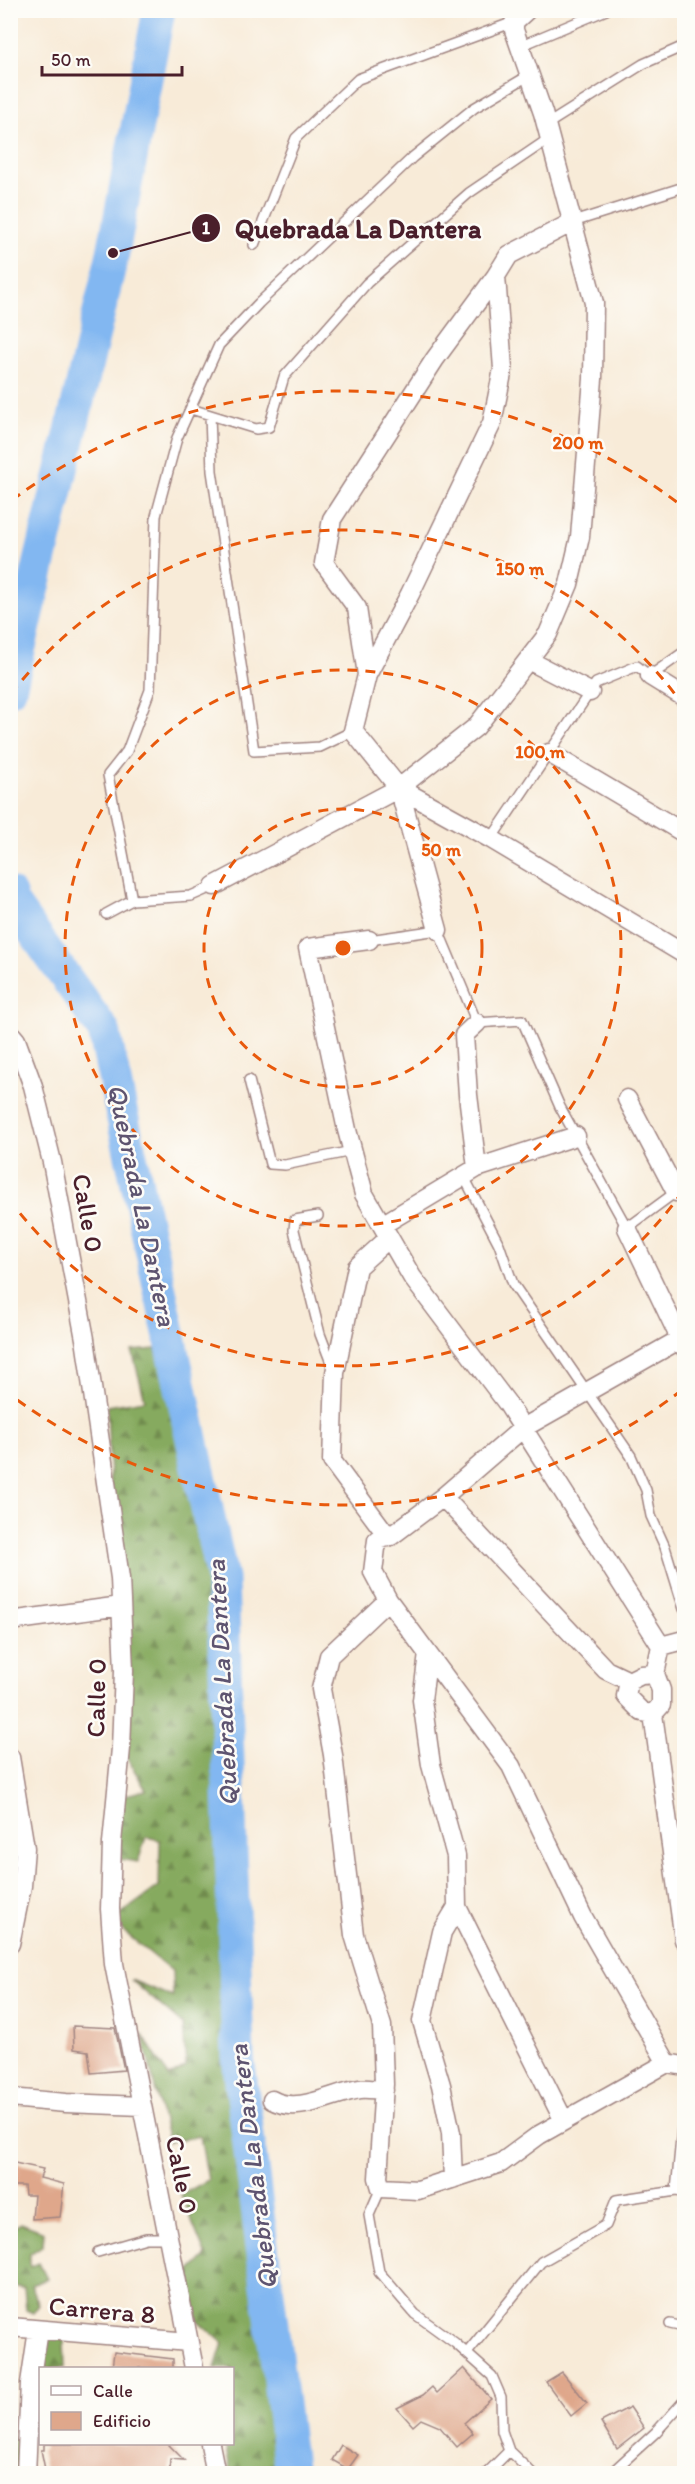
<svg xmlns="http://www.w3.org/2000/svg" width="695" height="2484" font-family="Itim,sans-serif">
<defs>
<pattern id="forest-firs" width="22" height="20" patternUnits="userSpaceOnUse" patternTransform="scale(1.5)"><rect width="22" height="20" fill="#86aa5e"/><path d="M5 1l3.5 6h-7zM16 11l3.5 6h-7z" fill="#708a4e"/></pattern>
</defs>
<rect width="100%" height="100%" fill="#fdfcf7"/>
<filter id="ink" filterUnits="userSpaceOnUse"><feTurbulence type="fractalNoise" baseFrequency=".0167" numOctaves="2"/><feDisplacementMap in="SourceGraphic" scale="12" xChannelSelector="R" yChannelSelector="G"/><feConvolveMatrix kernelMatrix="1 2 1 2 8 2 1 2 1" color-interpolation-filters="sRGB"/></filter>
<filter id="wash" filterUnits="userSpaceOnUse"><feTurbulence type="fractalNoise" baseFrequency=".008" numOctaves="4" result="noise"/><feDisplacementMap in="SourceGraphic" scale="24" xChannelSelector="R" yChannelSelector="G"/><feGaussianBlur stdDeviation="1.35" result="paint"/><feColorMatrix in="noise" values="0 0 0 0 0 0 0 0 0 0 0 0 0 0 0 0 0 1.4 0 .05"/><feComposite in="paint" operator="in"/></filter>
<g filter="url(#wash)">
<rect width="100%" height="100%" fill="#f8ebd8"/>
<path fill="url(#forest-firs)" stroke="#686444" stroke-width="1.5" d="M 156,1349 L 222,1578 L 238,2057 L 303,2473 L 231,2473 L 225,2444 L 232,2444 L 232,2368 L 215,2368 L 223,2343 L 196,2319 L 189,2273 L 206,2256 L 181,2195 L 208,2180 L 200,2136 L 168,2142 L 142,2034 L 169,2077 L 186,2067 L 183,2025 L 131,1980 L 173,1997 L 172,1971 L 111,1921 L 159,1886 L 160,1840 L 146,1837 L 138,1862 L 112,1858 L 117,1797 L 146,1790 L 121,1748 L 107,1406 L 145,1400 L 132,1351 Z
M 21,2223 L 44,2232 L 43,2245 L 30,2254 L 30,2267 L 39,2263 L 47,2279 L 31,2285 L 39,2305 L 33,2313 L 26,2310 L 24,2288 L 11,2286 L 11,2229 Z
M 42,2335 L 64,2340 L 65,2368 L 40,2368 L 40,2384 L 32,2383 Z
M 11,2436 L 26,2441 L 22,2473 L 11,2474 Z"/>
<g fill="none" stroke-linecap="round" stroke-linejoin="round">
<path stroke="#82b7f1" stroke-width="33" d="M 10,689 L 113,253 L 159,10
M 10,894 L 11,901 L 104,1031 L 222,1578 L 238,2057 L 291,2474"/>
</g>
<g id="blocks">
<path fill="#dfa78b" d="M 73,2026 L 115,2028 L 124,2070 L 91,2073 L 88,2051 L 74,2049 Z
M 10,2162 L 43,2169 L 40,2178 L 64,2184 L 60,2217 L 32,2219 L 34,2195 L 25,2195 L 24,2186 L 10,2186 Z
M 114,2352 L 173,2359 L 173,2368 L 112,2368 Z
M 464,2368 L 491,2399 L 464,2423 L 473,2433 L 457,2447 L 440,2427 L 421,2419 L 413,2426 L 397,2408 L 423,2395 L 432,2387 L 437,2393 Z
M 562,2372 L 587,2403 L 571,2416 L 546,2382 Z
M 630,2407 L 644,2428 L 617,2449 L 601,2422 Z
M 44,2444 L 168,2444 L 184,2460 L 170,2459 L 169,2474 L 46,2474 L 41,2450 L 44,2450 Z
M 341,2445 L 358,2455 L 348,2469 L 332,2460 Z"/>
</g>
</g>
<g filter="url(#ink)">
<use href="#blocks" fill-opacity="0" stroke="#a18582" stroke-width="1.5"/>
<g fill="none" stroke-linecap="round" stroke-linejoin="round">
<g stroke="#a18582" stroke-width="12">
<path id="service" d="M 520,46 L 606,10
M 546,125 L 643,64 L 684,46
M 573,222 L 684,187
M 254,245 L 296,138 L 358,79 L 514,22
M 191,409 L 256,429 L 269,427 L 284,377 L 367,283 L 469,193 L 550,138
M 210,415 L 212,471 L 254,751 L 320,747 L 353,731
M 491,839 L 596,683 L 637,666 L 650,676 L 684,652
M 132,900 L 191,896 L 214,886
M 106,914 L 132,900 L 108,775 L 127,751 L 150,690 L 156,516 L 177,438 L 219,345 L 259,303 L 413,157 L 474,108 L 528,76
M 369,940 L 438,930 L 477,1023 L 522,1020 L 560,1107 L 627,1228 L 684,1186
M 249,1080 L 270,1164 L 285,1165 L 352,1151
M 463,1175 L 499,1244 L 513,1284 L 631,1456 L 646,1490 L 651,1516 L 665,1547 L 684,1609
M 318,1216 L 295,1220 L 294,1230 L 320,1334 L 333,1368
M 381,2188 L 369,2215 L 379,2272 L 415,2314 L 455,2343 L 492,2376 L 501,2397 L 502,2431 L 509,2451 L 533,2474
M 676,2191 L 684,2106
M 98,2252 L 146,2238 L 168,2238
M 670,2324 L 684,2327
M 467,2353 L 541,2262 L 606,2225 L 616,2200 L 676,2191 L 684,2193
M 486,2474 L 509,2451
M 610,2474 L 656,2432 L 684,2401"/>
</g>
<g stroke="#a18582" stroke-width="21">
<path id="minor" d="M 527,10 L 514,22 L 514,30 L 543,113 L 594,303 L 593,379 L 580,537 L 569,584 L 548,634 L 476,727 L 399,788 L 491,839 L 684,954
M 528,660 L 590,692
M 367,675 L 357,608 L 324,563 L 332,519 L 435,359 L 496,276
M 650,676 L 684,697
M 549,753 L 684,833
M 214,886 L 399,788
M 438,930 L 399,788 L 353,731 L 367,675 L 410,594 L 492,423 L 503,369 L 496,276 L 509,255 L 573,222
M 369,940 L 308,948 L 347,1130 L 364,1194 L 412,1277 L 507,1403 L 661,1646 L 655,1674 L 641,1675 L 629,1681
M 477,1023 L 464,1035 L 468,1095 L 477,1168
M 10,1033 L 16,1040 L 33,1086 L 52,1162 L 85,1339 L 120,1578 L 124,1671 L 121,1748 L 112,1843 L 110,1909 L 114,1964 L 194,2368
M 627,1099 L 676,1192
M 382,1225 L 477,1168 L 576,1136
M 627,1228 L 684,1347
M 389,1238 L 357,1267 L 335,1373 L 332,1461 L 383,1530 L 391,1536 L 443,1497 L 606,1670 L 629,1681
M 443,1497 L 523,1428 L 684,1337
M 391,1536 L 377,1540 L 373,1572 L 388,1600 L 511,1766 L 583,1917 L 667,2063
M 388,1600 L 329,1656 L 321,1689 L 333,1755 L 354,1935 L 382,2026 L 384,2084 L 378,2178 L 381,2188 L 418,2190 L 501,2163 L 539,2135 L 667,2063 L 684,2066
M 10,1621 L 121,1606
M 661,1646 L 684,1640
M 428,1654 L 422,1700 L 431,1765 L 456,1856 L 457,1907 L 564,2121
M 655,1674 L 661,1690 L 661,1705 L 653,1714 L 684,1940
M 629,1681 L 626,1696 L 642,1712 L 653,1714
M 10,1757 L 25,1848 L 22,1886 L 10,1944
M 10,2098 L 66,2103 L 142,2106
M 272,2100 C 299,2115 332,2093 360,2089 C 368,2088 376,2090 384,2090
M 453,2179 L 451,2133 L 441,2085 L 422,2021 L 442,1932 L 457,1907
M 10,2327 L 189,2342
M 210,2444 L 216,2474
M 26,2474 L 30,2383 L 38,2330"/>
</g>
<use href="#service" stroke="#fff" stroke-width="9"/>
<use href="#minor" stroke="#fff" stroke-width="18"/>
</g>
</g>
<g fill="none" stroke="#e8590c" stroke-width="3" stroke-dasharray="10 8">
<circle cx="343" cy="948" r="139"/>
<circle cx="343" cy="948" r="278"/>
<path d="M683 1191A418 418 0 0 1 11 1202M11 694A418 418 0 0 1 683 705"/>
<path d="M682 1390A557 557 0 0 1 12 1396M12 500A557 557 0 0 1 682 506"/>
</g>
<g text-anchor="middle" stroke-width="5" stroke-linejoin="round" paint-order="stroke">
<g font-size="26" fill="#4a1f2b" stroke="#fdfcf7">
<text transform="translate(88 1213) rotate(80)" y="9">Calle 0</text>
<text transform="translate(96 1698) rotate(-89)" y="9">Calle 0</text>
<text transform="translate(182 2175) rotate(79)" y="9">Calle 0</text>
<text transform="translate(102 2310) rotate(5)" y="9">Carrera 8</text>
</g>
<g font-size="27" font-style="italic" fill="#5e5470" stroke="#fdfcf7">
<text transform="translate(142 1205) rotate(78)" y="9">Quebrada La Dantera</text>
<text transform="translate(222 1683) rotate(-93)" y="9">Quebrada La Dantera</text>
<text transform="translate(253 2167) rotate(-97)" y="9">Quebrada La Dantera</text>
</g>
</g>
<circle cx="343" cy="948" r="9" fill="#e8590c" stroke="#fdfcf7" stroke-width="3"/>
<g font-size="18" text-anchor="middle" font-weight="bold" fill="#e8590c" stroke="#fdfcf7" stroke-width="5" stroke-linejoin="round" paint-order="stroke">
<text x="578" y="449">200 m</text>
<text x="520" y="575">150 m</text>
<text x="540" y="758">100 m</text>
<text x="441" y="856">50 m</text>
</g>
<path fill="none" stroke="#4a1f2b" stroke-width="2" d="M113 253L206 228"/>
<g fill="#4a1f2b" stroke="#fdfcf7" stroke-width="2">
<circle cx="113" cy="253" r="6"/>
<circle cx="206" cy="228" r="15"/>
</g>
<g font-size="18" text-anchor="middle" font-weight="bold" fill="#fff">
<text x="206" y="234">1</text>
</g>
<g font-size="27" text-anchor="middle" font-weight="bold" fill="#4a1f2b" stroke="#fdfcf7" stroke-width="5" stroke-linejoin="round" paint-order="stroke">
<text x="358" y="238">Quebrada La Dantera</text>
</g>
<rect width="695" height="2484" fill="none" stroke="#fdfcf7" stroke-width="36"/>
<rect x="39" y="2367" width="195" height="78" fill="#fdfcf7" stroke="#b5a4a5" stroke-width="1.5"/>
<rect x="51" y="2386" width="30" height="9" fill="#ffffff" stroke="#b5a4a5" stroke-width="1.5"/>
<text x="93" y="2397" font-size="18" fill="#4a1f2b">Calle</text>
<rect x="51" y="2412" width="30" height="18" fill="#dfa78b" stroke="#b5a4a5" stroke-width="1.5"/>
<text x="93" y="2427" font-size="18" fill="#4a1f2b">Edificio</text>
<path d="M42 66v9h140v-9" fill="none" stroke="#4a1f2b" stroke-width="3"/>
<text x="51" y="66" font-size="18" fill="#4a1f2b" stroke="#fdfcf7" stroke-width="4.5" paint-order="stroke">50 m</text>
</svg>
